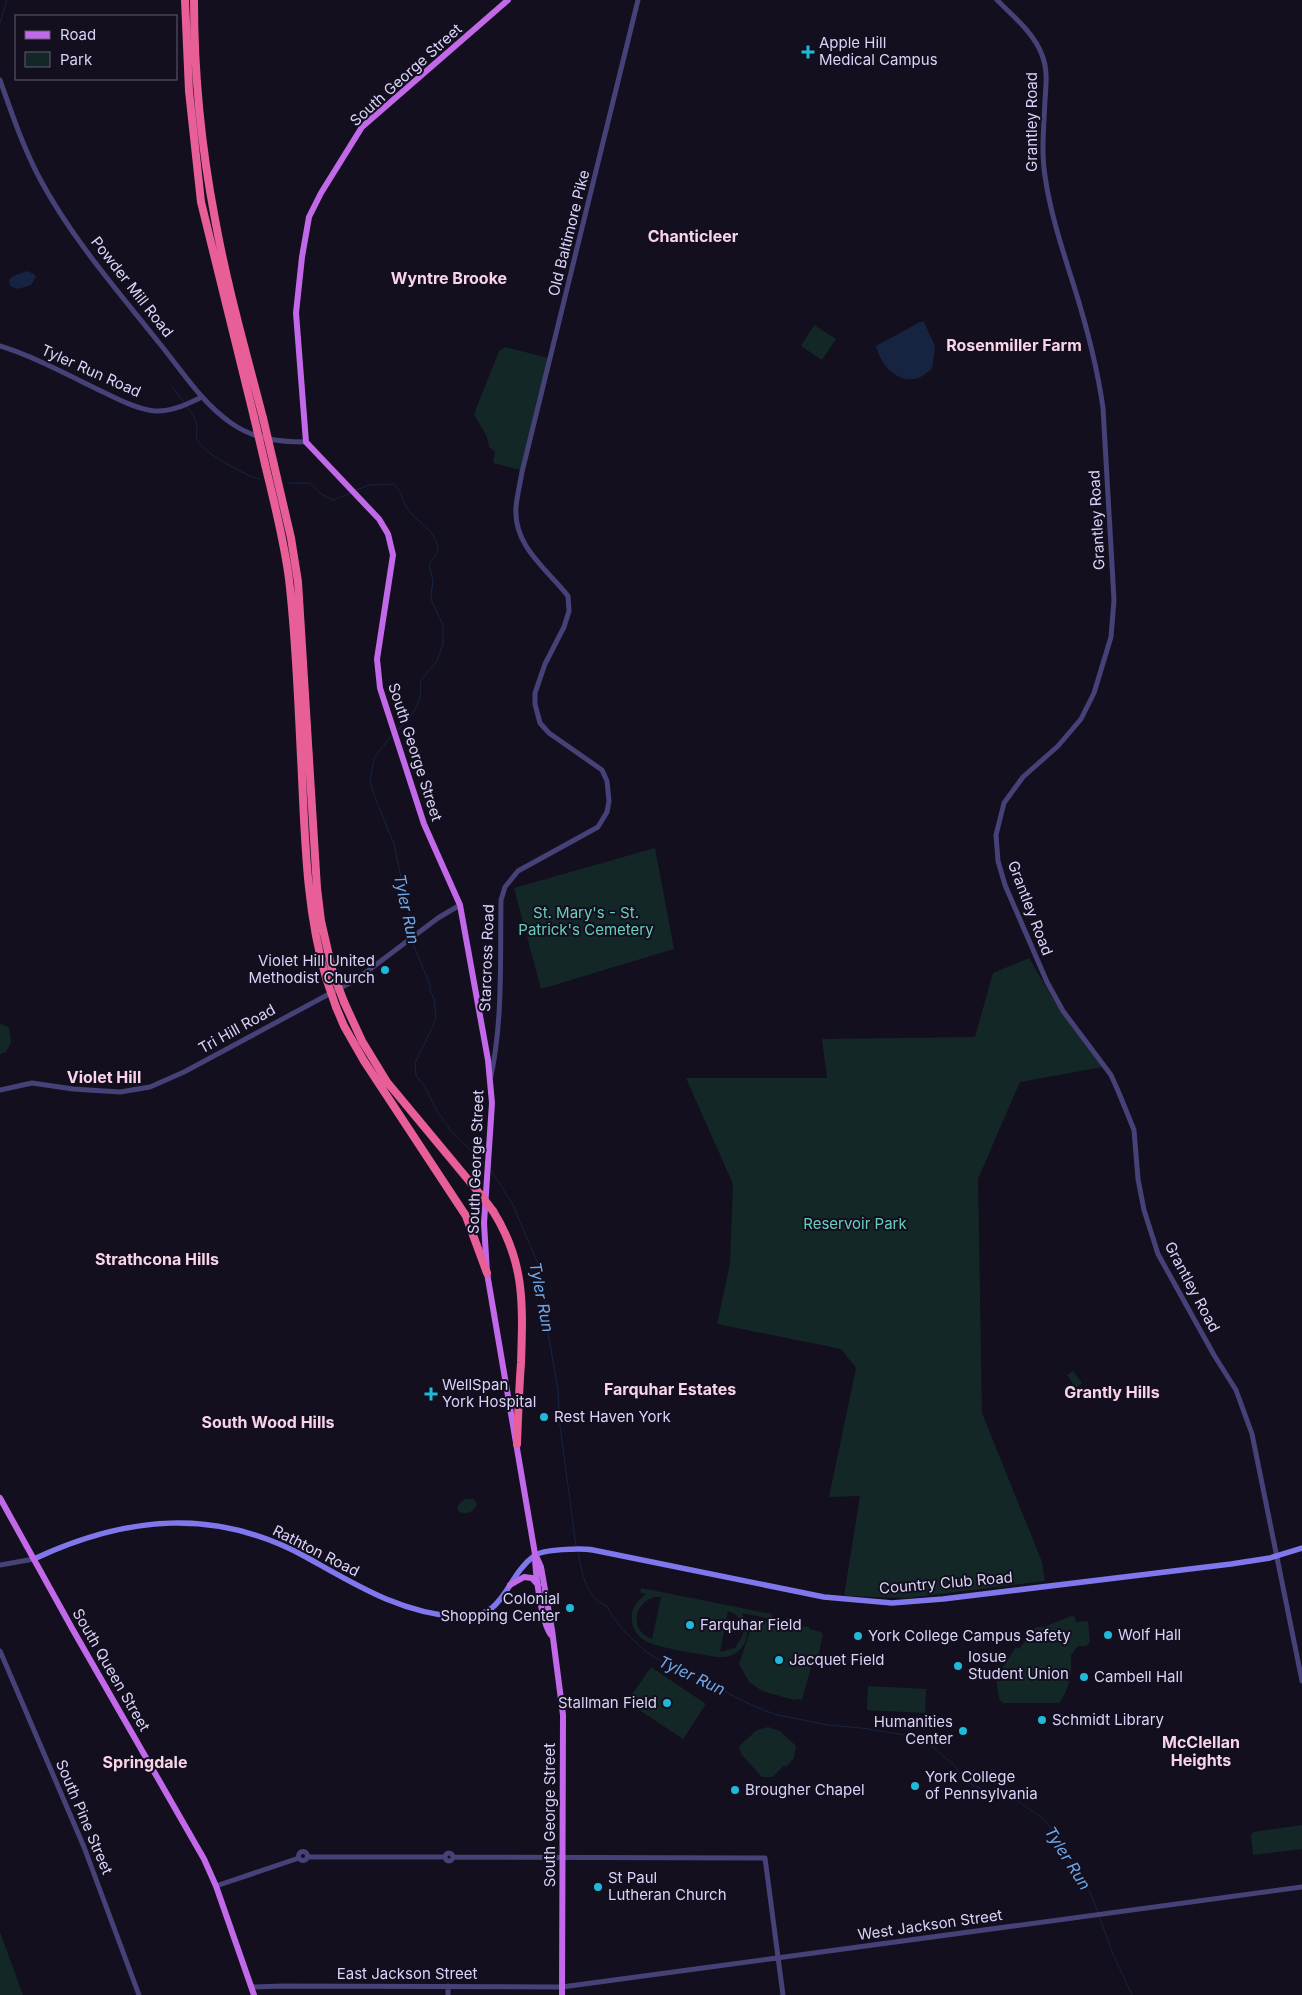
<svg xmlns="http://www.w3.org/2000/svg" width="1302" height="1995" font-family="Inter,sans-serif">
<rect width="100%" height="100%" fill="#130f1e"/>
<path fill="#132727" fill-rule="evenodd" d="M 814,325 L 836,339 L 822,360 L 801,346 Z
M 505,347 L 549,358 L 521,470 L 493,463 L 495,452 L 489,447 L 487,437 L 474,414 L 499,351 Z
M 655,848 L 674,949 L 541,989 L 514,888 Z
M 1029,958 L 1062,1014 L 1103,1067 L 1020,1082 L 978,1179 L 982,1413 L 1042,1562 L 1045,1581 L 907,1598 L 844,1596 L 860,1496 L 829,1497 L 856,1368 L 841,1349 L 717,1324 L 730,1264 L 733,1184 L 686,1078 L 827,1078 L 822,1039 L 975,1037 L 993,973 Z
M 0,1024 L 9,1027 L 11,1042 L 6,1052 L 0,1054 Z
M 1073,1371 L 1082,1383 L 1076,1388 L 1067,1375 Z
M 465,1499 L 474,1499 L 477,1504 C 474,1512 467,1515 459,1512 L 457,1508 L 460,1503 Z
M 641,1588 L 772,1614 L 771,1619 L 742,1613 C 754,1635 744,1659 717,1657 C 701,1654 655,1648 644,1640 C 637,1636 632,1628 632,1620 C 631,1608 637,1601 646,1594 L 640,1593 ZM 655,1597 L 661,1597 L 652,1639 C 629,1630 633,1603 655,1597 ZM 728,1611 C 739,1614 744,1624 743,1635 L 735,1648 L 720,1652 Z
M 1071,1616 L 1075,1617 L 1076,1622 L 1088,1621 L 1090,1642 L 1086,1646 L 1078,1646 L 1071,1655 C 1072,1670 1070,1690 1059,1703 L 1003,1703 L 999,1699 L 996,1678 L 1016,1647 L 1019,1649 L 1036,1627 L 1044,1627 Z
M 790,1618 L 791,1624 L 809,1627 L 809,1629 L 821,1632 L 823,1635 L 817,1661 L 812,1664 L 802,1700 L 798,1699 L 794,1700 L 762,1691 L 749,1682 L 739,1664 L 753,1621 L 757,1619 L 770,1623 Z
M 651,1667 L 706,1704 L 683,1739 L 627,1702 Z
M 868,1686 L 926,1689 L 925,1713 L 867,1710 Z
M 768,1727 L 780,1731 L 796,1746 L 794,1758 L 786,1767 L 784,1765 L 773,1777 L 762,1777 L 741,1754 L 739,1746 L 757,1730 Z
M 1302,1825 L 1302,1849 L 1253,1855 L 1251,1835 L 1253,1832 Z
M 0,1932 L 23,1995 L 0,1995 Z"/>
<path fill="#162442" d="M 27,271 L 34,274 L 36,277 L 31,285 L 18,289 L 10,286 L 9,280 L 13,276 Z
M 920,322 L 924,322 L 935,346 L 932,369 C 928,371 923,376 919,378 C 896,384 881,365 876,346 Z"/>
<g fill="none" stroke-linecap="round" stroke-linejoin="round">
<path stroke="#162442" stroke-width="1" d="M 0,23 L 7,0
M 172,387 L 184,402
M 186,405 C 191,412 196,418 197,426 C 197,431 195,436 198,441 C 203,452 247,477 260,479
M 289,483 L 310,483 L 321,494 L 333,500 L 351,493
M 356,490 L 370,485 L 394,484 C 402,491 402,500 407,508 C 416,522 435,529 438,548 C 439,554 432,559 429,565 L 433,581 L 431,595 L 432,602 L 443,625 L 443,644 L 437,661 L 421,680 C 420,686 421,691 420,696 C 418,708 407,724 397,730
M 393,734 L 374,758 L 370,781 L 374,795 L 394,844 L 413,934
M 413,940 L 414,946 L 430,985 L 430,990 L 434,999 L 436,1016 L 433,1026 L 415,1063 L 416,1076 L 424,1085 L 437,1111 L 451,1131 L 485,1164
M 491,1171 L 512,1203 L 539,1266 L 548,1315 L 547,1327 L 558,1390 L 560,1426 L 576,1546
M 578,1553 C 582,1572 586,1599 607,1606 L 611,1614 L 625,1632 L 645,1651 L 661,1661 L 694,1674 L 737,1698 L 763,1710 L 778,1715 L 828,1725 L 861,1728 L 912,1736 L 926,1741 L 954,1765 L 961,1775 L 969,1783 L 990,1793 L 1016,1800 L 1044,1819 L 1057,1837 L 1073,1869 L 1090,1892 L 1098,1912
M 1099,1916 L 1113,1954 L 1132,1995"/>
<path stroke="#464177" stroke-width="5" d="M 997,0 C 1013,16 1034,33 1042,55 C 1048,70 1046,85 1045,100 C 1044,125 1041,151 1045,176 C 1050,212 1062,248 1073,283 C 1086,324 1097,365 1103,408 L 1114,600 L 1111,637 L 1094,693 L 1081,719 L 1058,746 L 1023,777 L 1004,803 L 996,835 L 998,861 L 1005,885 L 1047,982 L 1063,1011 L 1111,1075 L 1119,1093 L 1134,1130 L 1138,1179 L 1144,1210 L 1158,1254 L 1214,1355 L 1236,1390 L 1252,1434 L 1302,1681
M 0,80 C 12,114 23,147 40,179 C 72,239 118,291 160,344 C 182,371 202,403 231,423 C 254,439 278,442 306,442
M 0,346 C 35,357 68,375 101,391 C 118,399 136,409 155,411 C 172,412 187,404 202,397
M 491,1076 C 503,1019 500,958 501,900 L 505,887 L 518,871 L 598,827 L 607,812 L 609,801 L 607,781 L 602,770 L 549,733 L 540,723 L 535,704 L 535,693 L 545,664 L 564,627 L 569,611 L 568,596 C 547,569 513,546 516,507 C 517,496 520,484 522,472 L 638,0
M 0,1090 L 32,1083 L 73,1089 L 120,1092 L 150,1087 L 184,1072 L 357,979 L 438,918 L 460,905
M 0,1565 L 34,1559
M 0,1651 L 84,1847 L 139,1995
M298.5 1856a4.5 4.5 0 1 1 9 0a4.5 4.5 0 1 1-9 0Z
M445 1857a4 4 0 1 1 8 0a4 4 0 1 1-8 0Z
M 308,1857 L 444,1857
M 453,1857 L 765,1858 L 783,1995
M 216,1886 L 299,1858
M 251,1987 L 282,1986 L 562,1987 L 1302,1887
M 448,1995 L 448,1986"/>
<path stroke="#8177ec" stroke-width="5.5" d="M 34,1559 C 126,1516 215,1507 306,1557 C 356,1585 400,1613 459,1617 C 507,1619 504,1578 534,1556 C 542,1549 582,1548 593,1550 L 824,1597 L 892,1603 L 943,1599 L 1231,1564 L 1270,1558 L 1302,1548"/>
<path stroke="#c269ea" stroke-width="6" d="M 508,0 L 362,127 L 321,193 L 309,217 L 302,257 L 296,313 L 306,442 L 379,519 L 388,534 L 393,555 L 377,659 L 380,688 L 424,824 L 460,905 L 488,1060 L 492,1103 L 484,1223 L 487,1273 L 535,1554 C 535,1571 541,1622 551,1635
M 0,1498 L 73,1630 L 204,1859 L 216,1886 L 254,1995
M 537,1558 L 541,1567 L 552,1630 L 563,1715 L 562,1995
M 510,1585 L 524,1577 L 532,1578 L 538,1585"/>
<path stroke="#e85e97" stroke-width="8" d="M 185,0 L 189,91 L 201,202 L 254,417
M 194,0 C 194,73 201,146 215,219 C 227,286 246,352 263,418
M 265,464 C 274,502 284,540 289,579 C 296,638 298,698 301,757 C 305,831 305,906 326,978
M 274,465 L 291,538 L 298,582 L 317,888 L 321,921 L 333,973
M 344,1002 L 362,1041 L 387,1082 L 480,1194
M 336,1007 L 344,1026 L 364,1061 L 466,1216 L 487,1273
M 493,1211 C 525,1262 523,1304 521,1363 C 519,1390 518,1417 517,1444"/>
<path stroke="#e85e97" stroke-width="8" d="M 254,417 L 265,464
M 263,418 L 274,465
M 333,973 L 344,1002
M 326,978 L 336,1007
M 480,1194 L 493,1211"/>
</g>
<g fill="#1fbad9" stroke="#130f1e" stroke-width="2">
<path d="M805.5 44.5h5v5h5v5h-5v5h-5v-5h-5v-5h5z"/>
<circle cx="385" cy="970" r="5"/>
<path d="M428.5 1386.5h5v5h5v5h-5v5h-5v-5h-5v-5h5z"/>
<circle cx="544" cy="1417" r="5"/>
<circle cx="570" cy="1608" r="5"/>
<circle cx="690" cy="1625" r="5"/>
<circle cx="1108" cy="1635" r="5"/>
<circle cx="858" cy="1636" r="5"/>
<circle cx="779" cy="1660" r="5"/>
<circle cx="958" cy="1666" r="5"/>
<circle cx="1084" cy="1677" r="5"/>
<circle cx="667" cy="1703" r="5"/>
<circle cx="1042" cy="1720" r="5"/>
<circle cx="963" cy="1731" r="5"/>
<circle cx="915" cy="1786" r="5"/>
<circle cx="735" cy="1790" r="5"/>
<circle cx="598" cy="1887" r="5"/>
</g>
<g text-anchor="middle" stroke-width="4" stroke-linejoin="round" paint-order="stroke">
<g font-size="15" fill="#dad3f9" stroke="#130f1e" text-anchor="start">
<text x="819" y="48">Apple Hill<tspan x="819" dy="17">Medical Campus</tspan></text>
<text x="375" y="966" text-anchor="end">Violet Hill United<tspan x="375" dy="17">Methodist Church</tspan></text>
<text x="442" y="1390">WellSpan<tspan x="442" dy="17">York Hospital</tspan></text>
<text x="554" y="1422">Rest Haven York</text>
<text x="560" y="1604" text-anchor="end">Colonial<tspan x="560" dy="17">Shopping Center</tspan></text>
<text x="700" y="1630">Farquhar Field</text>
<text x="1118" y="1640">Wolf Hall</text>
<text x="868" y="1641">York College Campus Safety</text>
<text x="968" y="1662">Iosue<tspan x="968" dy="17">Student Union</tspan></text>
<text x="789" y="1665">Jacquet Field</text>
<text x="1094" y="1682">Cambell Hall</text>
<text x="657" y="1708" text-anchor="end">Stallman Field</text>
<text x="1052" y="1725">Schmidt Library</text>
<text x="953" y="1727" text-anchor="end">Humanities<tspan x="953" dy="17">Center</tspan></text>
<text x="925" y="1782">York College<tspan x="925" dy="17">of Pennsylvania</tspan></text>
<text x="745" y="1795">Brougher Chapel</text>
<text x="608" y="1883">St Paul<tspan x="608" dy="17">Lutheran Church</tspan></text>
</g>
<g font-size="15" fill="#dad3f9" stroke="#130f1e">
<text transform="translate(406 75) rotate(-42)" y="5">South George Street</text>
<text transform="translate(1032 122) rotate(-90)" y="5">Grantley Road</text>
<text transform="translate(569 233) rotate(-76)" y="5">Old Baltimore Pike</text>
<text transform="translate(132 287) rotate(52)" y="5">Powder Mill Road</text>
<text transform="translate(91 371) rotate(24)" y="5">Tyler Run Road</text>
<text transform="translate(1097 520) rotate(-93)" y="5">Grantley Road</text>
<text transform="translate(415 752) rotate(72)" y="5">South George Street</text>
<text transform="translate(1030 908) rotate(69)" y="5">Grantley Road</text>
<text transform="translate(487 958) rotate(-88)" y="5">Starcross Road</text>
<text transform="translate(237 1029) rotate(-29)" y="5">Tri Hill Road</text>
<text transform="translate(476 1162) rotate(-88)" y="5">South George Street</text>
<text transform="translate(1192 1287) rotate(62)" y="5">Grantley Road</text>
<text transform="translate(316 1551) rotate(27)" y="5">Rathton Road</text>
<text transform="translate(946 1583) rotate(-5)" y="5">Country Club Road</text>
<text transform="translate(111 1670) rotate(60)" y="5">South Queen Street</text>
<text transform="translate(550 1815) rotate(-90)" y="5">South George Street</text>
<text transform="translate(84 1817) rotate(67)" y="5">South Pine Street</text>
<text transform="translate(930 1925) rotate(-8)" y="5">West Jackson Street</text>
<text x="407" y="1979">East Jackson Street</text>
</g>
<g font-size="15" fill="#69cebc" stroke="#130f1e">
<text x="586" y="918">St. Mary's - St.<tspan x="586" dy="17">Patrick's Cemetery</tspan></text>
<text x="855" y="1229">Reservoir Park</text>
</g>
<g font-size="16" font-weight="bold" fill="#f9d4e9" stroke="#130f1e">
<text x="693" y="242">Chanticleer</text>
<text x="449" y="284">Wyntre Brooke</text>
<text x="1014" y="351">Rosenmiller Farm</text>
<text x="104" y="1083">Violet Hill</text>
<text x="157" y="1265">Strathcona Hills</text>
<text x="670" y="1395">Farquhar Estates</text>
<text x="1112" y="1398">Grantly Hills</text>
<text x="268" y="1428">South Wood Hills</text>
<text x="1201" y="1748">McClellan<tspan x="1201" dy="18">Heights</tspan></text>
<text x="145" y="1768">Springdale</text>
</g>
<g font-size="16" font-style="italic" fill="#6fa9eb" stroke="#130f1e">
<text transform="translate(407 909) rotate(78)" y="6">Tyler Run</text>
<text transform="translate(542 1297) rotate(79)" y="6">Tyler Run</text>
<text transform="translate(692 1675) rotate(25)" y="6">Tyler Run</text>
<text transform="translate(1068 1858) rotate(58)" y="6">Tyler Run</text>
</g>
</g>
<rect x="15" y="15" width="162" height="65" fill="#130f1e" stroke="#635d76"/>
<rect x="25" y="31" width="25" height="8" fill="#c269ea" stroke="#635d76"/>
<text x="60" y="40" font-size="15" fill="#dad3f9">Road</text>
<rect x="25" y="52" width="25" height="15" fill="#132727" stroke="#635d76"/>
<text x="60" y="65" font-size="15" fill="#dad3f9">Park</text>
</svg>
